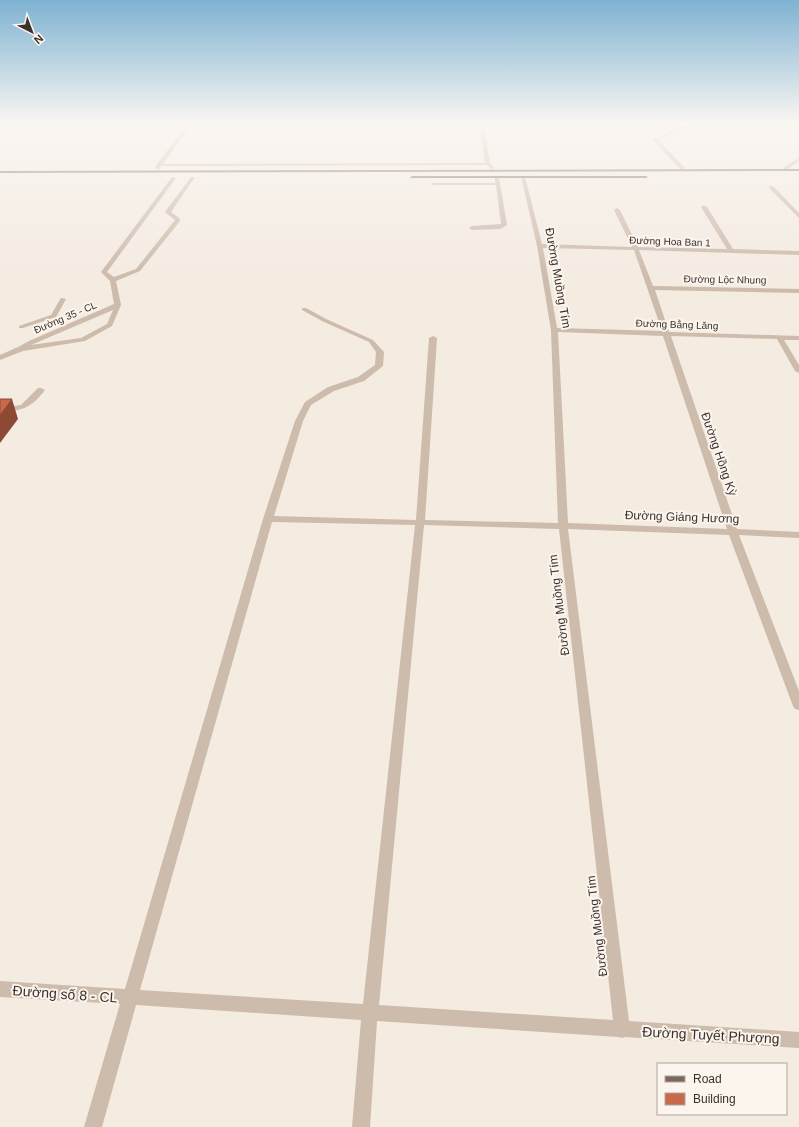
<svg xmlns="http://www.w3.org/2000/svg" width="799" height="1127" font-family="Helvetica,sans-serif">
<rect width="100%" height="100%" fill="#f4ebe1"/>
<g fill="none" stroke-linecap="round" stroke-linejoin="round">
<path fill="#cdbbac" fill-rule="evenodd" d="M 189,122 L 193,122 L 163,164 L 485,163 L 479,122 L 483,122 L 490,163 L 495,168 L 491,169 L 487,165 L 161,166 L 159,169 L 155,169 L 157,164 Z
M 654,122 L 659,122 L 674,130 L 694,122 L 699,122 L 658,140 L 684,167 L 684,169 L 680,169 L 653,140 L 670,132 Z
M 725,122 L 732,122 L 744,125 L 742,126 Z
M 799,158 L 799,161 L 788,169 L 784,169 L 784,167 Z
M 497,176 L 499,177 L 507,225 L 501,229 L 472,230 L 469,228 L 472,226 L 501,224 L 496,185 L 433,185 L 431,184 L 433,183 L 495,183 L 495,177 Z
M 521,176 L 525,177 L 542,244 L 632,247 L 614,210 L 617,208 L 620,210 L 638,247 L 727,249 L 701,207 L 704,205 L 707,207 L 733,249 L 799,251 L 799,255 L 639,250 L 653,286 L 799,289 L 799,293 L 655,290 L 669,332 L 799,336 L 799,340 L 784,340 L 799,365 L 799,373 L 795,371 L 777,339 L 671,336 L 737,529 L 799,532 L 799,538 L 739,535 L 799,691 L 799,710 L 795,709 L 793,706 L 729,535 L 568,529 L 629,1021 L 799,1032 L 799,1048 L 625,1037 L 622,1038 L 618,1037 L 377,1021 L 370,1127 L 352,1127 L 361,1020 L 136,1005 L 102,1127 L 84,1127 L 120,1004 L 0,997 L 0,981 L 125,989 L 263,519 L 295,421 L 305,402 L 328,387 L 358,377 L 375,365 L 376,352 L 369,342 L 322,321 L 302,310 L 302,308 L 306,308 L 326,319 L 373,340 L 384,352 L 383,366 L 364,381 L 334,391 L 311,405 L 303,421 L 274,516 L 416,520 L 429,338 L 433,336 L 437,338 L 425,520 L 558,523 L 551,330 L 537,246 ZM 543,248 L 634,250 L 662,331 L 557,328 ZM 558,332 L 663,336 L 727,529 L 568,523 ZM 272,522 L 415,525 L 363,1004 L 140,990 ZM 424,525 L 559,529 L 613,1020 L 379,1005 Z
M 172,177 L 176,178 L 107,272 L 114,277 L 136,269 L 175,220 L 165,212 L 191,177 L 195,177 L 171,212 L 180,219 L 180,221 L 140,271 L 116,281 L 121,305 L 112,326 L 85,341 L 23,351 L 0,360 L 0,355 L 18,347 L 29,341 L 114,304 L 110,281 L 101,272 ZM 113,310 L 107,324 L 81,338 L 31,345 Z
M 769,186 L 773,186 L 799,213 L 799,218 L 769,188 Z
M 61,298 L 66,299 L 56,317 L 23,328 L 19,328 L 19,326 L 51,315 Z
M 38,388 L 41,388 L 45,390 C 31,408 22,411 0,412 L 0,408 L 21,405 Z"/>
<path fill="#7d675c" fill-rule="evenodd" d="M 799,169 L 799,171 L 0,173 L 0,171 Z
M 412,176 L 646,176 L 648,177 L 646,178 L 410,178 Z"/>
</g>
<path fill="#8c4a34" d="M 12,399 L 18,419 L 0,443 L 0,415 Z"/>
<path fill="#c8694b" stroke="#8c4a34" d="M 0,399 L 12,399 L 0,415 Z"/>
<linearGradient id="sky" x2="0" y2="1"><stop stop-color="#7eb2d2"/><stop offset="0.44" stop-color="#faf6f2"/><stop offset="1" stop-color="#faf6f2" stop-opacity="0"/></linearGradient>
<rect width="799" height="279" fill="url(#sky)"/>
<g text-anchor="middle" stroke-width="4" stroke-linejoin="round" paint-order="stroke">
<g font-size="10" fill="#3b302b" stroke="#fbf5ee">
<text transform="translate(670 241) rotate(2)" y="4">Đường Hoa Ban 1</text>
<text transform="translate(725 279) rotate(1)" y="4">Đường Lộc Nhung</text>
<text transform="translate(65 317) rotate(-23)" y="4">Đường 35 - CL</text>
<text transform="translate(677 324) rotate(2)" y="4">Đường Bằng Lăng</text>
</g>
<g font-size="12" fill="#3b302b" stroke="#fbf5ee">
<text transform="translate(558 278) rotate(80)" y="4">Đường Muồng Tím</text>
<text transform="translate(719 454) rotate(71)" y="4">Đường Hồng Kỳ</text>
<text transform="translate(682 517) rotate(2)" y="4">Đường Giáng Hương</text>
<text transform="translate(559 605) rotate(-97)" y="4">Đường Muồng Tím</text>
<text transform="translate(597 926) rotate(-97)" y="4">Đường Muồng Tím</text>
</g>
<g font-size="14" fill="#3b302b" stroke="#fbf5ee">
<text transform="translate(65 994) rotate(4)" y="5">Đường số 8 - CL</text>
<text transform="translate(711 1035) rotate(3)" y="5">Đường Tuyết Phượng</text>
</g>
</g>
<rect x="657" y="1063" width="130" height="52" fill="#fbf5ee" stroke="#aea6a0"/>
<rect x="665" y="1076" width="20" height="6" fill="#7d675c" stroke="#aea6a0"/>
<text x="693" y="1083" font-size="12" fill="#3b302b">Road</text>
<rect x="665" y="1093" width="20" height="12" fill="#c8694b" stroke="#aea6a0"/>
<text x="693" y="1103" font-size="12" fill="#3b302b">Building</text>
<g transform="translate(32 32) rotate(138)" stroke="#fbf5ee" stroke-width="3" paint-order="stroke">
<path d="M0-3L7 15L0 10L-7 15Z" fill="#3b302b"/>
<text y="-6" font-size="11" font-weight="bold" text-anchor="middle" fill="#3b302b">N</text>
</g>
</svg>
